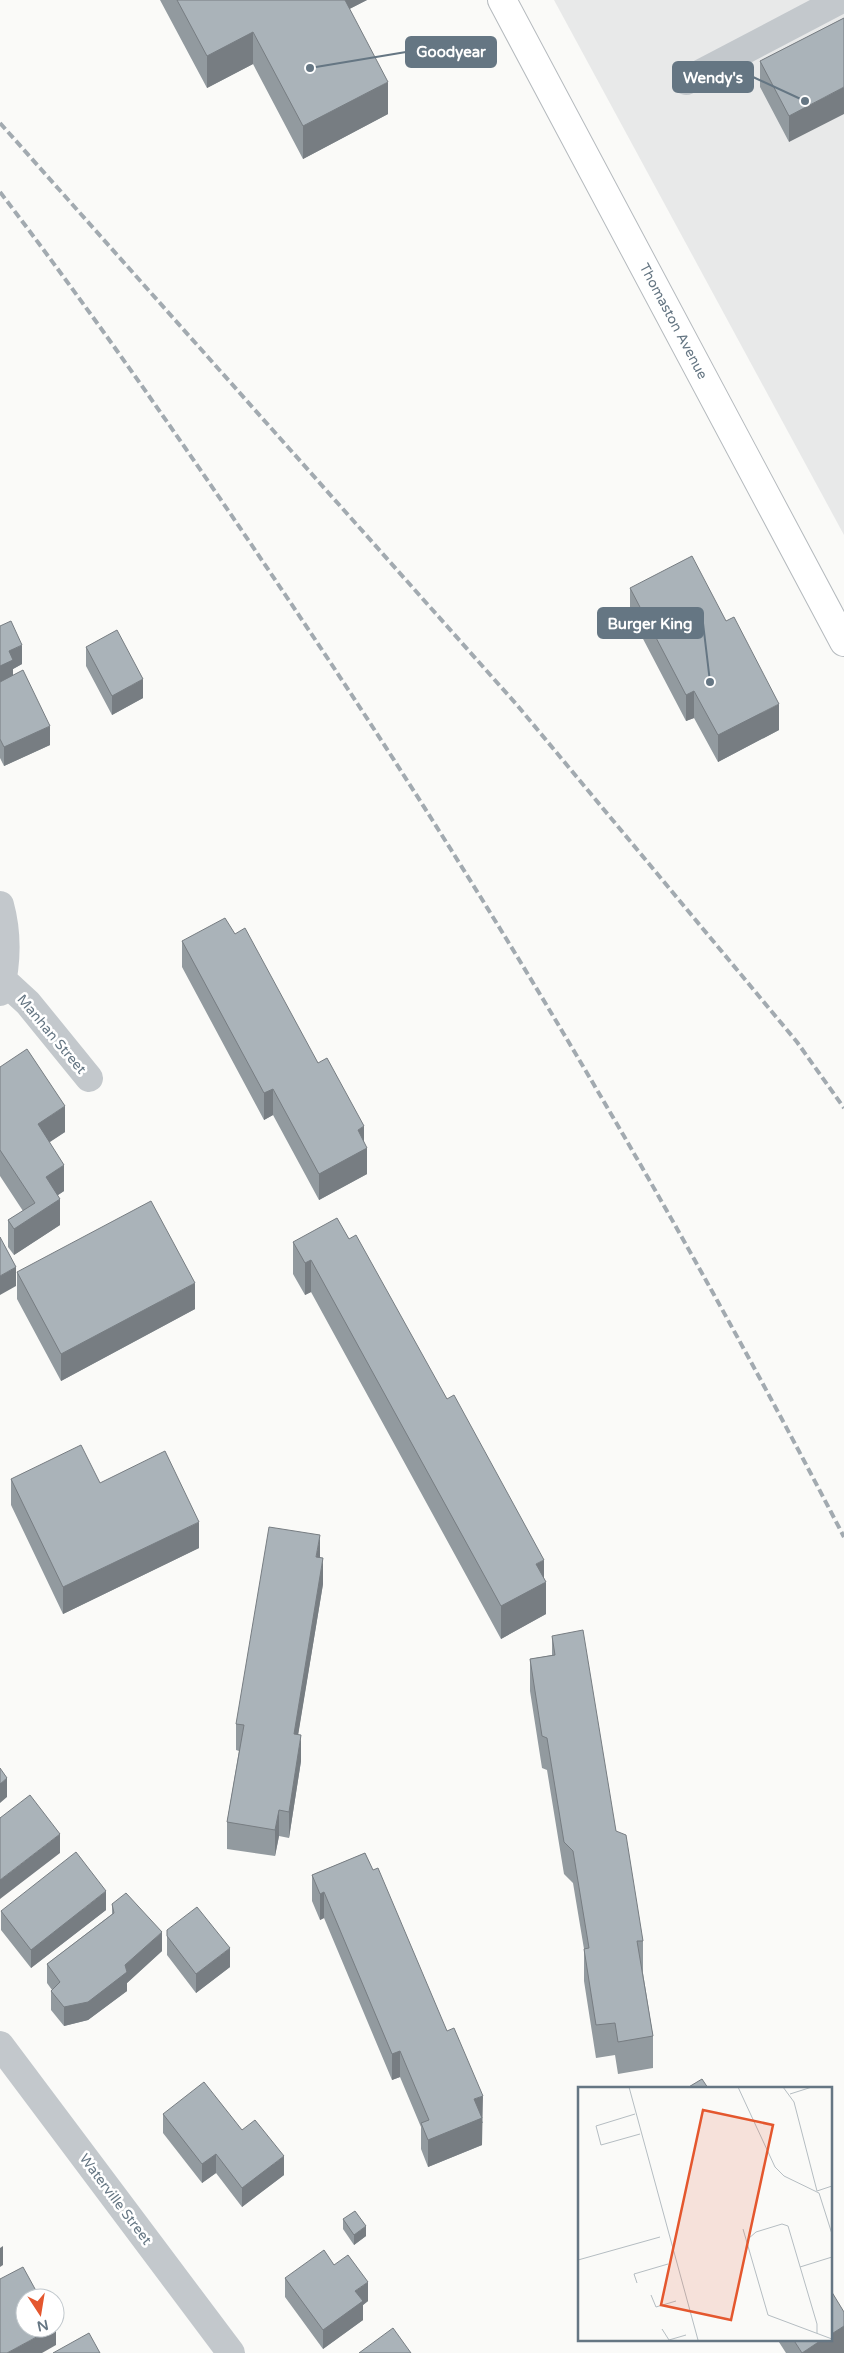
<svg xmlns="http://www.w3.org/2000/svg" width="844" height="2353" font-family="'Varela Round',sans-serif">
<rect width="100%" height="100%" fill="#fafaf8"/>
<path fill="#e8e9e9" d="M 554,0 L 844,0 L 844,535 Z"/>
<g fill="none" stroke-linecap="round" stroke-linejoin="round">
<g stroke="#b5babe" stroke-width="30">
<path id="major" d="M 502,0 L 844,642"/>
</g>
<path stroke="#c3c8cc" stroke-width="28" d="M 686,81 L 840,0
M 0,905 C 8,934 7,963 0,992
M 3,980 L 28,1003 L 89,1078
M 0,2045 L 231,2353"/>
<use href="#major" stroke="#fff" stroke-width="28"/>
<path stroke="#a2aab0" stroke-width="4" stroke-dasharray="8 4" stroke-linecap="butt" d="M 0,123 L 517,705 L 797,1042 L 844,1108
M 0,192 C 100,323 194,459 286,596 C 490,899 676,1213 844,1537"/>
</g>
<path fill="#929a9f" d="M 160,0 L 367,0 L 349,9 L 388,114 L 303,159 L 253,64 L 207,88 Z
M 844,18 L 789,142 L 760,87 L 760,61 Z
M 630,588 L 779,730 L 718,762 L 694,718 L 686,721 L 630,614 Z
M 0,626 L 22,664 L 13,669 L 13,675 L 50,745 L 4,766 L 0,758 Z
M 86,647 L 143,698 L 112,715 L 86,666 Z
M 235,934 L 318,1063 L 364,1142 L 367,1174 L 319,1200 L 273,1115 L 264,1120 L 182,967 L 182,941 Z
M 0,1067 L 65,1132 L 49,1142 L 64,1191 L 58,1195 L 60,1225 L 14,1255 L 8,1247 L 8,1220 L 23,1211 L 0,1176 Z
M 349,1239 L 447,1399 L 544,1578 L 546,1614 L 501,1639 L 311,1292 L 305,1295 L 293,1274 L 293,1242 Z
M 17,1272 L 195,1309 L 61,1381 L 17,1299 Z
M 11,1479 L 100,1483 L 199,1548 L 63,1614 L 11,1505 Z
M 320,1557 L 323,1584 L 298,1734 L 301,1761 L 289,1838 L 279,1836 L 275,1856 L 227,1849 L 227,1822 L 239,1751 L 236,1750 L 236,1724 Z
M 552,1636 L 616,1831 L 643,1941 L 643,1973 L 653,2036 L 653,2068 L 618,2074 L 615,2055 L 596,2058 L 584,1981 L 584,1949 L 573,1883 L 564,1874 L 547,1770 L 542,1768 L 530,1691 L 530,1659 L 552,1655 Z
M 365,1853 L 483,2123 L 482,2123 L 482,2145 L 428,2167 L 421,2149 L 421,2127 L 400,2077 L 392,2080 L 324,1918 L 320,1920 L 312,1901 L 312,1875 Z
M 112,1904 L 162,1951 L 127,1983 L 127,1991 L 88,2020 L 64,2026 L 51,2010 L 51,1991 L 52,1990 L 47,1983 L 47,1964 L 112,1914 Z
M 106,1910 L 31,1968 L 1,1930 L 1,1911 Z
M 167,1930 L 230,1967 L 196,1993 L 167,1955 Z
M 163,2114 L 242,2130 L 284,2175 L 242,2207 L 216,2173 L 202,2183 L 163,2133 Z
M 343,2219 L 366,2236 L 354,2245 L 343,2229 Z
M 334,2265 L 368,2301 L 363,2305 L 363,2320 L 323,2349 L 285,2297 L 285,2278 Z
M 844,2312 L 844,2353 L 786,2353 L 777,2339 L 830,2339 Z"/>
<path fill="#777d82" d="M 336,0 L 367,0 L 336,16 Z
M 253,32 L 253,64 L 207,88 L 207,56 Z
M 388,82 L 388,114 L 303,159 L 303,126 Z
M 844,87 L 844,114 L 789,142 L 789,116 Z
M 22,645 L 22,664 L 13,669 L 13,678 L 0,685 L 0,666 L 9,651 Z
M 143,679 L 143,698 L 112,715 L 112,696 Z
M 694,691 L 694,718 L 686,721 L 686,695 Z
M 779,704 L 779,730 L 718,762 L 718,735 Z
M 50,726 L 50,745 L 4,766 L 4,747 Z
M 273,1089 L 273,1115 L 264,1120 L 264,1093 Z
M 65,1106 L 65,1132 L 38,1150 L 38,1124 Z
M 364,1126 L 364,1149 L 367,1148 L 367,1174 L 319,1200 L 319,1174 L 358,1130 Z
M 64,1165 L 64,1191 L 46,1203 L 46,1177 Z
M 60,1199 L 60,1225 L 14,1255 L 14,1229 Z
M 311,1260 L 311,1292 L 305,1295 L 305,1263 Z
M 16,1267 L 16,1286 L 0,1295 L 0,1276 Z
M 195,1283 L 195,1309 L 61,1381 L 61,1354 Z
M 199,1522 L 199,1548 L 63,1614 L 63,1587 Z
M 320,1535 L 320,1561 L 316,1557 Z
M 323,1558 L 323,1584 L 294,1760 L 294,1734 Z
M 544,1560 L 544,1583 L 546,1582 L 546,1614 L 501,1639 L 501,1606 L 536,1564 Z
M 301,1735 L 301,1761 L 289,1838 L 289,1812 Z
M 7,1778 L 7,1797 L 0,1803 L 0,1784 Z
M 279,1810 L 279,1836 L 275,1856 L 275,1830 Z
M 60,1834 L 60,1853 L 0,1899 L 0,1880 Z
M 106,1891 L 106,1910 L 31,1968 L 31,1950 Z
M 324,1892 L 324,1918 L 320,1920 L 320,1894 Z
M 162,1932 L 162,1951 L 127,1983 L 127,1991 L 88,2020 L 64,2026 L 64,2007 L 125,1965 Z
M 230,1948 L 230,1967 L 196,1993 L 196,1974 Z
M 400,2051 L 400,2077 L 392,2080 L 392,2054 Z
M 483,2096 L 482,2145 L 428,2167 L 428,2140 L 474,2099 Z
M 216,2154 L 216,2173 L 202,2183 L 202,2164 Z
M 284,2156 L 284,2175 L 242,2207 L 242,2188 Z
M 366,2226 L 366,2236 L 354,2245 L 354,2235 Z
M 3,2246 L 3,2265 L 0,2267 L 0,2248 Z
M 368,2282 L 368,2301 L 363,2305 L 363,2320 L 323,2349 L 323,2330 L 355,2291 Z
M 56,2326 L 56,2345 L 42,2353 L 7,2353 L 53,2328 L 55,2328 Z
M 844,2326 L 844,2353 L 802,2353 L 823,2339 L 830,2339 L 830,2335 Z"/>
<path fill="#aab3b9" stroke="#777d82" d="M 177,0 L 345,0 L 388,82 L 303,126 L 253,32 L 207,56 Z
M 844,18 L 844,87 L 789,116 L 760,61 Z
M 692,556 L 726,621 L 734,617 L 779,704 L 718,735 L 694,691 L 686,695 L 630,588 Z
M 11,621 L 22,645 L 9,651 L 13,660 L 0,666 L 0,626 Z
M 117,630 L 143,679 L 112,696 L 86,647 Z
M 23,670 L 50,726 L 4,747 L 0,739 L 0,682 Z
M 225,918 L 235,934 L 245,928 L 318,1063 L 327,1058 L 364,1126 L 358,1130 L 367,1148 L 319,1174 L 273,1089 L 264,1093 L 182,941 Z
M 27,1049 L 65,1106 L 38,1124 L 64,1165 L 46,1177 L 60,1199 L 14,1229 L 8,1220 L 35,1203 L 0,1150 L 0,1067 Z
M 151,1201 L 195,1283 L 61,1354 L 17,1272 Z
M 337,1218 L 349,1239 L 356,1235 L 447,1399 L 454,1395 L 544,1560 L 536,1564 L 546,1582 L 501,1606 L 311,1260 L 305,1263 L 293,1242 Z
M 0,1237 L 16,1267 L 0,1276 Z
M 81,1445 L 100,1483 L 165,1451 L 199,1522 L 63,1587 L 11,1479 Z
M 269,1527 L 320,1535 L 316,1557 L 323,1558 L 294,1734 L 301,1735 L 289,1812 L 279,1810 L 275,1830 L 227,1822 L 244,1725 L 236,1724 Z
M 583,1630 L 616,1831 L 626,1835 L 643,1941 L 637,1941 L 653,2036 L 618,2042 L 615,2023 L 596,2025 L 584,1949 L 589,1948 L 573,1851 L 564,1842 L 547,1738 L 542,1736 L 530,1659 L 555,1655 L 552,1636 Z
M 0,1768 L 7,1778 L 0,1784 Z
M 30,1795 L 60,1834 L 0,1880 L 0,1818 Z
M 76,1852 L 106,1891 L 31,1950 L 1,1911 Z
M 365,1853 L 373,1870 L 378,1868 L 447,2031 L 454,2028 L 483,2096 L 474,2099 L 482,2118 L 428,2140 L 421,2123 L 429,2120 L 400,2051 L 392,2054 L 324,1892 L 320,1894 L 312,1875 Z
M 126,1893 L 162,1932 L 125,1965 L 127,1972 L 88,2002 L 64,2007 L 51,1991 L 60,1982 L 47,1964 L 114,1913 L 112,1904 Z
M 197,1907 L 230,1948 L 196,1974 L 167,1936 L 167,1930 Z
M 702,2079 L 708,2088 L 687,2088 Z
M 204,2082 L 242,2130 L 255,2120 L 284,2156 L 242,2188 L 216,2154 L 202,2164 L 163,2114 Z
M 355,2211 L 366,2226 L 354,2235 L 343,2219 Z
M 324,2250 L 334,2265 L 348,2255 L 368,2282 L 355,2291 L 363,2301 L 323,2330 L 285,2278 Z
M 23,2267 L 40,2298 L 25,2298 L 25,2328 L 53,2328 L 7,2353 L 0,2353 L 0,2279 Z
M 830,2289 L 844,2312 L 844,2326 L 830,2335 Z
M 393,2328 L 411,2353 L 359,2353 Z
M 89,2333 L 100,2353 L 53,2353 Z
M 793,2339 L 823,2339 L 802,2353 Z"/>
<g text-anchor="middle" stroke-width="5" stroke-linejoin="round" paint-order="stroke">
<g font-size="14" fill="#657683" stroke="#fff">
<text transform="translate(674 321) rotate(62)" y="5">Thomaston Avenue</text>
<text transform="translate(52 1034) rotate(50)" y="5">Manhan Street</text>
<text transform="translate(116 2199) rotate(53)" y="5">Waterville Street</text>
</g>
</g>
<g transform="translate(578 2087)">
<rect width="254" height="254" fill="#fafaf8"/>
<path fill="none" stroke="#b5bdc2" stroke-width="1" d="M 51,0 L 120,253M 160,0 L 197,80 L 206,89 L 241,106 L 254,147M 205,0 L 216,15 L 239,104 L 254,99M 212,7 L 234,0M 57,27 L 18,39 L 23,58 L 62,47M 165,142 L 190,228 L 254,252M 170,152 L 178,145 L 204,137 L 210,139 L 239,237 L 239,246M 0,173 L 82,150M 222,180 L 254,170M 59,196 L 56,187 L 90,177M 73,208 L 78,220 L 98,214M 84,242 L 91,253 L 108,248"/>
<path fill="#e4572e" fill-opacity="0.15" stroke="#e4572e" stroke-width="2.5" d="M 125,23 L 195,38 L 153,233 L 83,218 Z"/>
<rect width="254" height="254" fill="none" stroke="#657683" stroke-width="2.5"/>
</g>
<path fill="none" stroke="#657683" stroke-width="2" d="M310 68L406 52M805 101L753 77M710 682L703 623"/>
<g fill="#657683" stroke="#fff" stroke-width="2">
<circle cx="310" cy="68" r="5"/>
<circle cx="805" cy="101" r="5"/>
<circle cx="710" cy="682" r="5"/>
</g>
<g fill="#657683" stroke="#657683" stroke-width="2">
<rect x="406" y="37" width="90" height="30" rx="5"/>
<rect x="673" y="62" width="80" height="30" rx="5"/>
<rect x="598" y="608" width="105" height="30" rx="5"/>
</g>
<g font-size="15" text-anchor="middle" font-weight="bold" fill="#fff">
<text x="451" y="57">Goodyear</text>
<text x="713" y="83">Wendy's</text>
<text x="650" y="629">Burger King</text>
</g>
<g transform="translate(40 2313) rotate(168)"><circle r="24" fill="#ffffff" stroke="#c1c8cd"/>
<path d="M0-4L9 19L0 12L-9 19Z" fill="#e4572e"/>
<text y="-8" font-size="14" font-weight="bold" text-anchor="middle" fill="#657683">N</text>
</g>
</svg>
